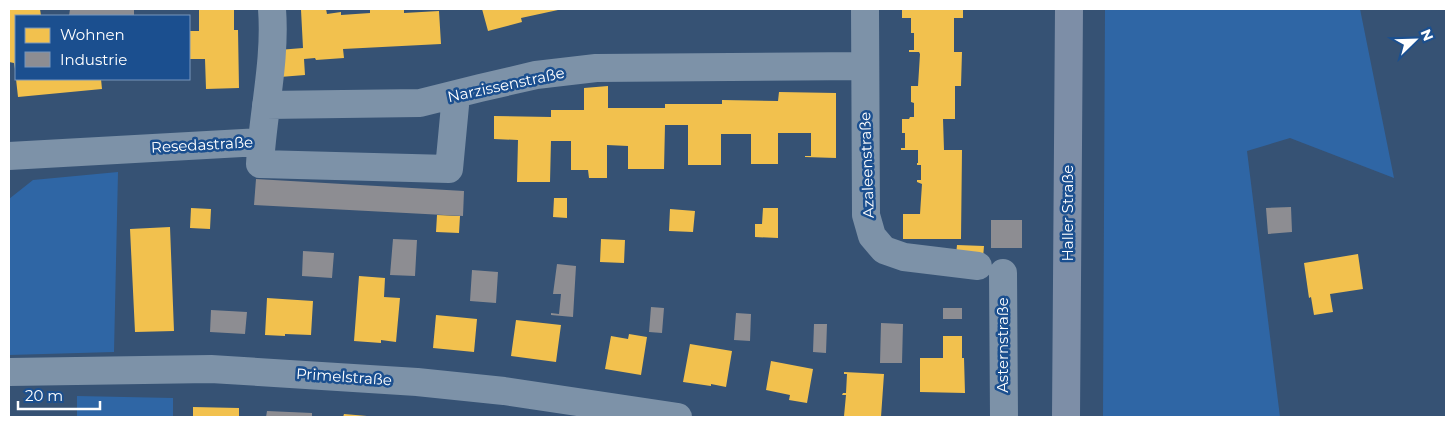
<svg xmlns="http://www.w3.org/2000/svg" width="1455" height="426" font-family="Montserrat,sans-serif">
<rect width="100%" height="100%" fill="#365274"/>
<path fill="#2f66a5" d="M 1105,9 L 1360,9 L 1394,178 L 1290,138 L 1247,151 L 1280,417 L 1103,417 Z
M 118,172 L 114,352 L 9,355 L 9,199 L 33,180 Z
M 77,396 L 173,398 L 173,417 L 77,417 Z"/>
<path fill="#f2c14e" d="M 9,9 L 40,9 L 41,16 L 16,16 L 16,69 L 15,69 L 14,63 L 9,62 Z
M 199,9 L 234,9 L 234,30 L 238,30 L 239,88 L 206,89 L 205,59 L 189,59 L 189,31 L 199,31 Z
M 303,9 L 326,9 L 327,14 L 341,12 L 341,15 L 370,13 L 370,9 L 404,9 L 404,13 L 439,11 L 441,44 L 343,49 L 344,58 L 316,60 L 315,58 L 304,59 L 305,75 L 280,77 L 278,50 L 303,48 L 301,10 L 303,10 Z
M 482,9 L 558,9 L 558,10 L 521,18 L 522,22 L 488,31 Z
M 902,9 L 963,9 L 963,18 L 954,18 L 954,52 L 962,52 L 961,86 L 955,86 L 955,119 L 943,119 L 944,150 L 962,150 L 961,239 L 903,239 L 903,214 L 920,214 L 922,184 L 917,182 L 917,180 L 921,180 L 921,165 L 917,165 L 917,163 L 918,163 L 918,150 L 901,150 L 901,148 L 905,148 L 905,133 L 902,133 L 902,119 L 909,119 L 910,117 L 914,117 L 914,103 L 911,102 L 911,86 L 918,86 L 920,54 L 919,52 L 909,52 L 909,50 L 914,50 L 914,33 L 911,33 L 911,18 L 902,18 Z
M 16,79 L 101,79 L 102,89 L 18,97 Z
M 608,86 L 608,108 L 665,108 L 665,104 L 722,104 L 722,100 L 778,101 L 779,92 L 836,93 L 836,158 L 805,157 L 805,156 L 811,156 L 811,133 L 778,133 L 778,164 L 751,164 L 751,134 L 721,134 L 721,165 L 688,165 L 688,125 L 665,125 L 664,169 L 628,169 L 628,146 L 607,145 L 607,178 L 589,178 L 588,170 L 571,170 L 571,141 L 551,141 L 550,182 L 517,182 L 518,140 L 494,139 L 494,116 L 551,117 L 551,110 L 584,110 L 584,88 Z
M 554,198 L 567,198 L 567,218 L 553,217 Z
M 191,208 L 211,209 L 210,229 L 190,228 Z
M 763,208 L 778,208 L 778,238 L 755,237 L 755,224 L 762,224 Z
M 670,209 L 695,211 L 693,232 L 669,231 Z
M 437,215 L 460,216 L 459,233 L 436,232 Z
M 170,227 L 174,331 L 135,332 L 130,229 Z
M 601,239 L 625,240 L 624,263 L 600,262 Z
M 957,245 L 984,246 L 983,258 L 956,255 Z
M 1358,254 L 1363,289 L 1330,294 L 1333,312 L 1314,315 L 1311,297 L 1309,298 L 1304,263 Z
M 359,276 L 385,278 L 384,297 L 400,298 L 396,342 L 381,340 L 381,343 L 354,341 Z
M 267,298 L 313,301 L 311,335 L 285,334 L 285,336 L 265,335 Z
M 436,315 L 477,319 L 474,352 L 433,348 Z
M 516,320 L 561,325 L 556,362 L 511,356 Z
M 629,334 L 647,337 L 641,375 L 605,369 L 611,336 L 628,339 Z
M 943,336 L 962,336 L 962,358 L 964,358 L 965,393 L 920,392 L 920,358 L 943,358 Z
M 690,344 L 732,351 L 726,387 L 711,384 L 711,386 L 683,382 Z
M 771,361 L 813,369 L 807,403 L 789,400 L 790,395 L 766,390 Z
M 844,372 L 884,374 L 881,417 L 844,416 L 846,395 L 842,395 L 843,393 L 846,393 L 847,374 L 844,374 Z
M 193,407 L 239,408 L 239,417 L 193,417 Z
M 344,414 L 367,416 L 367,417 L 343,417 Z"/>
<path fill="#8d8d92" d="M 70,9 L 134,9 L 134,16 L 69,16 Z
M 256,179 L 464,191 L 463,216 L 254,205 Z
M 1291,207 L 1292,232 L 1268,234 L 1266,208 Z
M 991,220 L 1022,220 L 1022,248 L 991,248 Z
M 393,239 L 417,240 L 415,276 L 390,275 Z
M 303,251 L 334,253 L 332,278 L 302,276 Z
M 557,264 L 576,266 L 573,317 L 551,315 L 551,313 L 559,314 L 561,294 L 553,294 Z
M 472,270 L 498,272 L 496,303 L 470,301 Z
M 651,307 L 664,308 L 662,333 L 649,332 Z
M 943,308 L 962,308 L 962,319 L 943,319 Z
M 211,310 L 247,312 L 245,334 L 210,332 Z
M 736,313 L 751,314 L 750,341 L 734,340 Z
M 881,323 L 903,324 L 902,363 L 880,363 Z
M 814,324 L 827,324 L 826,353 L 813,352 Z
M 267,411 L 312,413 L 312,417 L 266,417 Z"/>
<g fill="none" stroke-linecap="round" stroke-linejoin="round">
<path stroke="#7d92a8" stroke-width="28" d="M 272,9 C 276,60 263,112 260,164 L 449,169 L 456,95
M 865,9 L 866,215 L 872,236 L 884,250 L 904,257 L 978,266
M 266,105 L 420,103 L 480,88 L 536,75 L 596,68 L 865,66
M 9,156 L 261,142
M 1003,273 L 1004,417
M 9,372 L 211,369 L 417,382 L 504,391 L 678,417"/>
<path stroke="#7d8ea7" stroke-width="28" d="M 1066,417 L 1069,9"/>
</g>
<g text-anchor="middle" stroke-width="5" stroke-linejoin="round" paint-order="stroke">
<g font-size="15" fill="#fff" stroke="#1b4f8f">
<text transform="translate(506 85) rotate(-12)" y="5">Narzissenstraße</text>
<text transform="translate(202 145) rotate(-3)" y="5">Resedastraße</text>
<text transform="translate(867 165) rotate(-92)" y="5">Azaleenstraße</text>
<text transform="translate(1068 213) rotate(-90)" y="5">Haller Straße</text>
<text transform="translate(1003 345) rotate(-90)" y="5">Asternstraße</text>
<text transform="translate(344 377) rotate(4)" y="5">Primelstraße</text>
</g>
</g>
<rect width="1455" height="426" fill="none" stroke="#ffffff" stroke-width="20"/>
<rect x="15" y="15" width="175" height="65" fill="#1b4f8f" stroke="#7695bc"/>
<rect x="25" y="28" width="25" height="15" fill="#f2c14e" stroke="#7695bc"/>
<text x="60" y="40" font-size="15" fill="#ffffff">Wohnen</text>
<rect x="25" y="52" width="25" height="15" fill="#8d8d92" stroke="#7695bc"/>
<text x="60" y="65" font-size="15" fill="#ffffff">Industrie</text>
<g transform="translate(1415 40) rotate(67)" stroke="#1b4f8f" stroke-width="4" paint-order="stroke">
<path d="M0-4L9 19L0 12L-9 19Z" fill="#ffffff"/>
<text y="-8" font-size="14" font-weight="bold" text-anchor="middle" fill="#ffffff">N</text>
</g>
<path d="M18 401v8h82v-8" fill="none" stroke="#ffffff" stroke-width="2.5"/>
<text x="25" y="401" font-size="15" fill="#ffffff" stroke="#1b4f8f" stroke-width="4" paint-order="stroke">20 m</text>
</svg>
